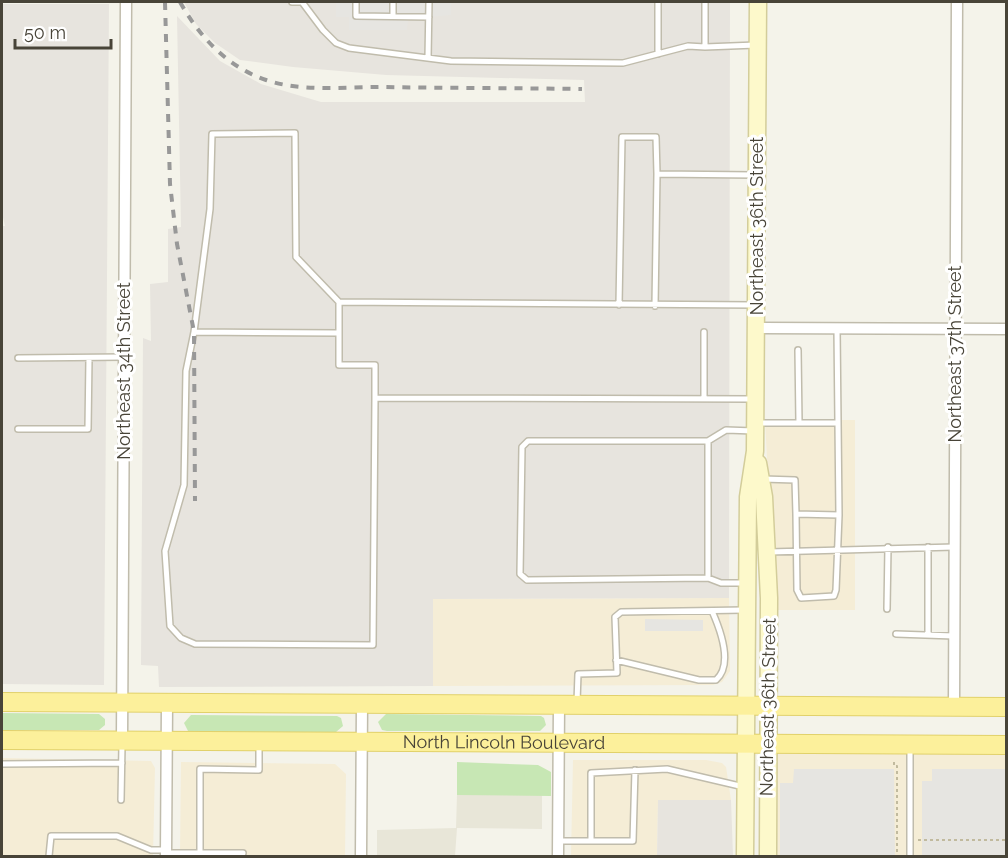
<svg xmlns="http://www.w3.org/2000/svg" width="1008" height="858" font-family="Raleway,sans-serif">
<rect width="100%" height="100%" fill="#f4f3ea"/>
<path fill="#e8e6d8" d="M 457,795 L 542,795 L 542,829 L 457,828 L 455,856 L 377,856 L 377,830 L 456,828 Z"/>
<path fill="#f5edd6" d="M 765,420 L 855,420 L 855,610 L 775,610 Z
M 729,598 L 730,671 L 722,682 L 713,685 L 433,686 L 433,599 Z
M 762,750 L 1006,752 L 1006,856 L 761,856 Z
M 2,758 L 151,761 L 155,768 L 153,856 L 2,856 Z
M 573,760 L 706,760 L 722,763 L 726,767 L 731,800 L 658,801 L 657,856 L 571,856 Z
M 181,762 L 335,764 L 346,774 L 345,856 L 180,856 Z"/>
<path fill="#e7e4de" d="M 184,2 L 730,2 L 729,598 L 433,599 L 433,686 L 159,687 L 158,666 L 141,665 L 143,338 L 151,341 L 150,284 L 168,282 L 168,229 L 181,227 L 177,16 L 220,61 L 261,84 L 321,102 L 585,102 L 584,80 L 386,75 L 293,67 L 240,60 L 215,43 L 196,24 Z
M 2,4 L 109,4 L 104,685 L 2,684 L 2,226 L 5,226 L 2,213 Z
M 658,800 L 731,800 L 733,856 L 657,856 Z"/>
<path fill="#c7e7b4" d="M 2,713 L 99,714 L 105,719 L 105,725 L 99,730 L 2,730 Z
M 386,714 L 541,716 L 544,718 L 546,725 L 540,731 L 387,731 L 382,730 L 378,722 Z
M 191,715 L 337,716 L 341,718 L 343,726 L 336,732 L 193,732 L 188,731 L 184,723 Z
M 457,762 L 538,765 L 551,772 L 551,796 L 457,795 Z"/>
<path fill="#e6e5e1" d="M 336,2 L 451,2 L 451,15 L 408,19 L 407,30 L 349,30 L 349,17 L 336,17 Z
M 645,619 L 703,620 L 703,631 L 645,631 Z
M 794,769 L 894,769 L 895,856 L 780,856 L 780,783 L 793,783 Z
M 932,769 L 1006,769 L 1006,856 L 922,856 L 922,781 L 932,781 Z"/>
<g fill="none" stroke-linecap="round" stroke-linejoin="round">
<g stroke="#c0bcac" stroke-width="8">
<path id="service" d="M 292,2 L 302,2 L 323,30 L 336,43 L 349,48 L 451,61 L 623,63 L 688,46 L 705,47
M 356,2 L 356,16 L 429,17
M 705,2 L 705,47 L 756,45
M 393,16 L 393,2
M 658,54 L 658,2
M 428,58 L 429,2
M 339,302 L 339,365 L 375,365 L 375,398 L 753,399
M 619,305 L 622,137 L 656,137 L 657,174
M 655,306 L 657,174 L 754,175
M 194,332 L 339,333
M 704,332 L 704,399
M 798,350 L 799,423
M 18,358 L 124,357
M 375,398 L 373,645 L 195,644 L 181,638 L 170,626 L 165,551 L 184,485 L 186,371 L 194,332 L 210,209 L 212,134 L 295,133 L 296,257 L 339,302 L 755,305
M 759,423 L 838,423
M 18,429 L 88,429 L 89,358
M 763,479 L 795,480 L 796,514 L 839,515
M 796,514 L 797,590 L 801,598 L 834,596 L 836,590 L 839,515 L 837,329
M 928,547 L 928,635
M 769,552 L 954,547
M 708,578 L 708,441
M 744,583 L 721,583 L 708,578 L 527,580 L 520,574 L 522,447 L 528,441 L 708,441 L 726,430 L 754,431
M 887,609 L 888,547
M 896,634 L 954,636
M 616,660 L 699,680 L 716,680 C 734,664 720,629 712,611
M 577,702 L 578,674 L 617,673 L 615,617 L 621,612 L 744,610
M 910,747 L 910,856
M 2,764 L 122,763
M 121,800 L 122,745
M 558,841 L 633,841 L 635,770
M 591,841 L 591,773 L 667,769 L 744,787
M 166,853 L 243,853
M 200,853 L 200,769 L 259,770 L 259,745
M 49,856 L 51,836 L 117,836 L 151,850 L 166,850"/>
</g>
<g stroke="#c0bcac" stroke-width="13">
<path id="minor" d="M 756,328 L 1006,329
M 954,706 L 957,2
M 122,741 L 126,2
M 166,856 L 167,703
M 361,856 L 362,704
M 558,856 L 559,704"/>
</g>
<g stroke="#d3cd9a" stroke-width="19">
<path id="secondary" d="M 758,463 L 764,497 L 769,598 L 768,856
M 745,856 L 748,497 L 755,451 L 758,2"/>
</g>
<g stroke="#e1d16b" stroke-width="20">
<g id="primary">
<path d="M 2,702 L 1006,707"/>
<path id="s1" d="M 2,740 L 1006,745"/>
</g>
</g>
<path stroke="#c1ba9e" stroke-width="2" stroke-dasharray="3 3" stroke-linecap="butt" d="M 894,762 L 894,766 L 897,766 L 897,856
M 918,840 L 1006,840"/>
<use href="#service" stroke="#fff" stroke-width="5"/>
<use href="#minor" stroke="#fff" stroke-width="10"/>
<use href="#secondary" stroke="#fdf9cb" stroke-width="16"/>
<use href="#primary" stroke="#fcf09b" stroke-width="18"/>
<path stroke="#989898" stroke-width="4" stroke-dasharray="8 8" stroke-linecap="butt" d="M 165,2 L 170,184 L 177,244 L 194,332 L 195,501
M 180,2 C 199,36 227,67 266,80 C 301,92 343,87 380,87 C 447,88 515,88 582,89"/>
</g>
<g text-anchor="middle" stroke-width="6" stroke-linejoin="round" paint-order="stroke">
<g font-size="18" fill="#484438" stroke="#fff">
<text transform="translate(757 226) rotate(-90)" y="6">Northeast 36th Street</text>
<text transform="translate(955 354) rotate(-90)" y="6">Northeast 37th Street</text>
<text transform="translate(124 371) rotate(-90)" y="6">Northeast 34th Street</text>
<text transform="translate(768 707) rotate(-89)" y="6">Northeast 36th Street</text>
<text dy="6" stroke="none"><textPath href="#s1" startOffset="502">North Lincoln Boulevard</textPath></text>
</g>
</g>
<rect width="1008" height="858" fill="none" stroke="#484438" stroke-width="6"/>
<path d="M15 39v9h96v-9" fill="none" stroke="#484438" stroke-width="3"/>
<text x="24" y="39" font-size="18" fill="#484438" stroke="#ffffff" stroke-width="4.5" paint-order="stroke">50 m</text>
</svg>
